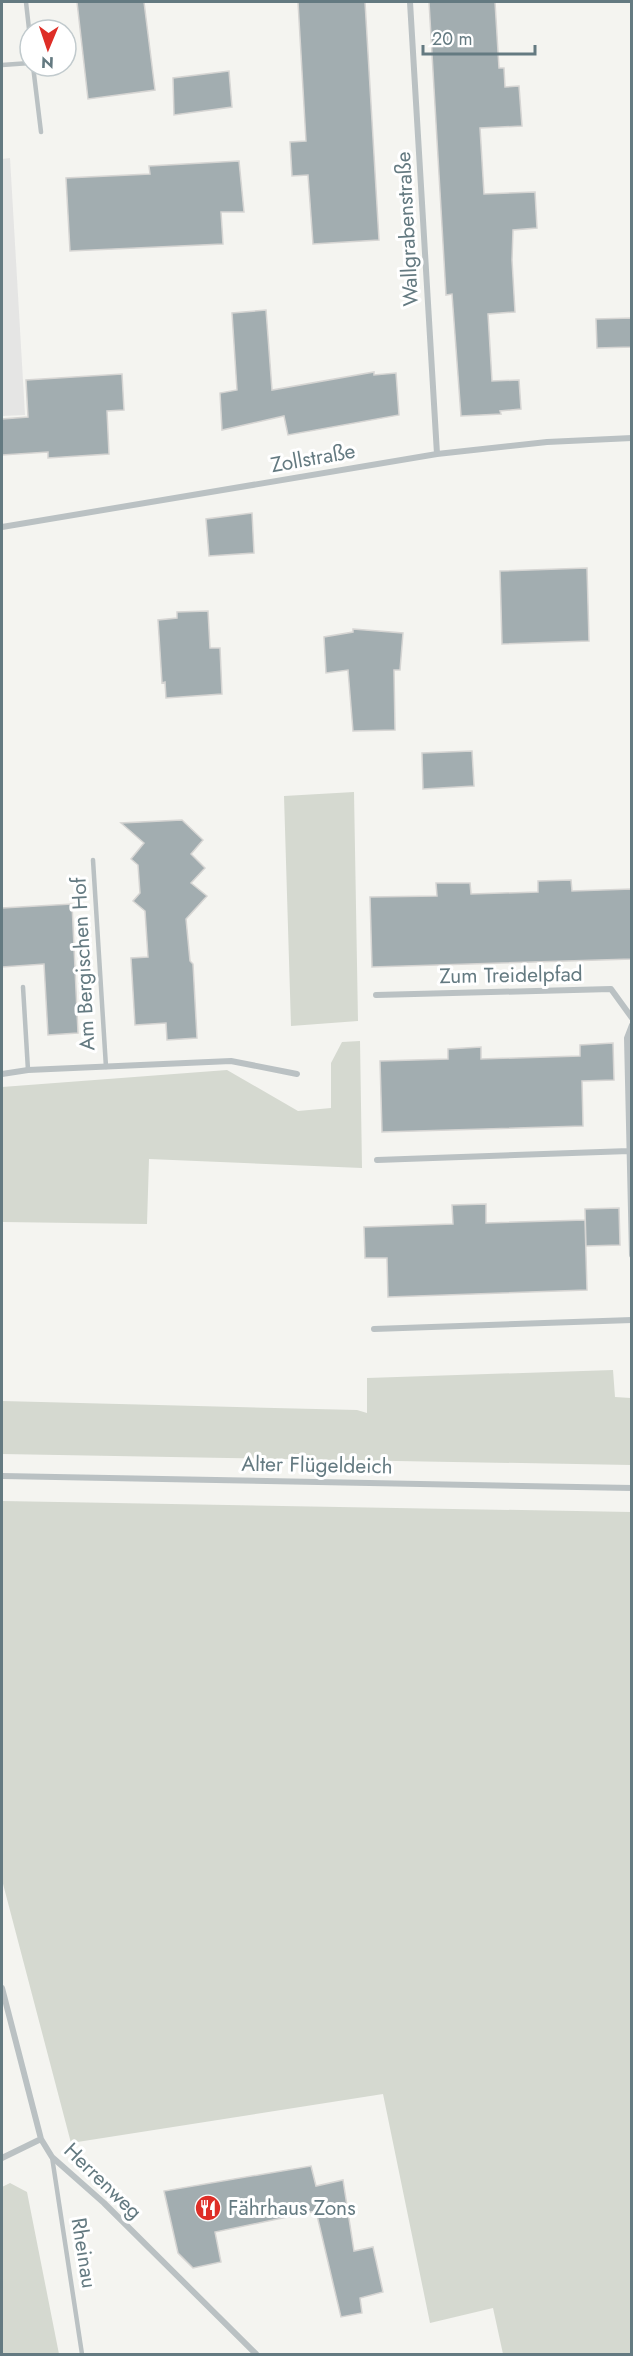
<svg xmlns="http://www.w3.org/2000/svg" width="633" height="2356" font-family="Jost,sans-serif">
<rect width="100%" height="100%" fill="#f4f4f0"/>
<path fill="#e5e5e4" d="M 10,158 L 25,415 L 2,416 L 2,159 Z"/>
<path fill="#d5d9d0" d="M 354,792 L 358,1021 L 291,1026 L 284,796 Z
M 360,1041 L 362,1168 L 149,1159 L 147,1224 L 3,1222 L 2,1087 L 227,1070 L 298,1111 L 331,1108 L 331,1063 L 342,1042 Z
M 613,1370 L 615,1397 L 631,1398 L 631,1465 L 2,1454 L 2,1401 L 357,1410 L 367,1413 L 367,1378 Z
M 2,1501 L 631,1512 L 631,2354 L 503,2354 L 493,2308 L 430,2323 L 383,2094 L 71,2143 L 2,1880 Z
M 10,2183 L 27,2192 L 59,2354 L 2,2354 L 2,2187 Z"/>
<path fill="#a2adb0" stroke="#d6d5d3" stroke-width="1.5" d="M 77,2 L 144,2 L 155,90 L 88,99 Z
M 298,2 L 365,2 L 379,240 L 313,244 L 308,175 L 292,176 L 290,142 L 306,141 Z
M 429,2 L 495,2 L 499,68 L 504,68 L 505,87 L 519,86 L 522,126 L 480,128 L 484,194 L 535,192 L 537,228 L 513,230 L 512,260 L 515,312 L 488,314 L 492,381 L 519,380 L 521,409 L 500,411 L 501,414 L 461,416 L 452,294 L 446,295 Z
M 229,71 L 232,107 L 174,115 L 173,78 Z
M 239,161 L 244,212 L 221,212 L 223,244 L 70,251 L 66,178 L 150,174 L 149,166 Z
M 266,310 L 272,390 L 374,372 L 374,375 L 396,373 L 399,415 L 288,435 L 284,416 L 222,430 L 220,393 L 237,390 L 232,313 Z
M 632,318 L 632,347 L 597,348 L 596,319 Z
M 122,374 L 124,410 L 107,411 L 109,454 L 48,458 L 48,452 L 2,455 L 2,419 L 28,417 L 26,380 Z
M 252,513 L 254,553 L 209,556 L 206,519 Z
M 587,568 L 589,641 L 502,644 L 500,571 Z
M 208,611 L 210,648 L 220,648 L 222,694 L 166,698 L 165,682 L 162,683 L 158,620 L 177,618 L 177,612 Z
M 353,629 L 403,633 L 400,670 L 394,670 L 395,730 L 353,731 L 348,670 L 326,673 L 324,637 L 353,632 Z
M 472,751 L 474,786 L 423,789 L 422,753 Z
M 182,820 L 203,840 L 191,854 L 205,868 L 191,883 L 207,896 L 186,919 L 190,961 L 193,964 L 197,1038 L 167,1040 L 166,1023 L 135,1025 L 131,958 L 148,957 L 145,911 L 133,901 L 140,893 L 138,865 L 131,859 L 144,843 L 121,823 Z
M 571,880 L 572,891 L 632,889 L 632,959 L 372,967 L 370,897 L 437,896 L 436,883 L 470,883 L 471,894 L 538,892 L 538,881 Z
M 72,904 L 78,1033 L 48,1035 L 44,964 L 2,967 L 2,908 Z
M 613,1043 L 614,1080 L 582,1081 L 583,1126 L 382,1132 L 380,1061 L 448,1059 L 448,1049 L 481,1047 L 481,1059 L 580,1056 L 580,1045 Z
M 486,1204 L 486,1223 L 585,1220 L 587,1290 L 388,1297 L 387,1258 L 365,1258 L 364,1227 L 453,1224 L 452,1205 Z
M 619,1208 L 620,1245 L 586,1246 L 585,1209 Z
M 311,2166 L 316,2186 L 343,2180 L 354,2251 L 373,2247 L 383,2292 L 360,2298 L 362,2313 L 341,2317 L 316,2211 L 215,2232 L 221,2262 L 193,2268 L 178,2253 L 164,2191 Z"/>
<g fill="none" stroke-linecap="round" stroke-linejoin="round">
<path stroke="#bac1c3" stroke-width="4.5" d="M 26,2 L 30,38
M 2,65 L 30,63
M 33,66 L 41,132
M 93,860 L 106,1067
M 23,987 L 28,1070
M 52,2157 L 82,2354"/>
<path stroke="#bac1c3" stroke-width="6" d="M 410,2 L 437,454
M 2,527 L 437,454 L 547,442 L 632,438
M 376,995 L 611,989 L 632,1018
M 632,1025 L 627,1038 L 632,1255
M 2,1074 L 28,1070 L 231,1061 L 297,1074
M 377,1160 L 629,1151
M 374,1329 L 632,1320
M 2,1476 L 632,1488
M 2,1988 L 41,2139 L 52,2157 L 104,2203 L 256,2354
M 2,2158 L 41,2139"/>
</g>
<defs>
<g id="restaurant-disc" transform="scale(1.35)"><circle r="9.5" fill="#de2e27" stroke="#fff"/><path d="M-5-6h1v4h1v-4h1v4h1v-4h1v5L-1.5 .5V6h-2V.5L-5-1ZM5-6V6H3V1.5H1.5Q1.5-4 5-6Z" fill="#fff"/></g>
</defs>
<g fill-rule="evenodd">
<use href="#restaurant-disc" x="208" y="2208"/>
</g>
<g text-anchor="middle" stroke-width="6" stroke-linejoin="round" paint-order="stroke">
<g font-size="21" fill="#647a81" stroke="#fff">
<text transform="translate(407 229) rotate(-93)" y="7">Wallgrabenstraße</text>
<text transform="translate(313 458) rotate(-10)" y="7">Zollstraße</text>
<text transform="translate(83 964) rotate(-93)" y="7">Am Bergischen Hof</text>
<text transform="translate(511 975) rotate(-1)" y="7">Zum Treidelpfad</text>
<text transform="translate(317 1465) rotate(1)" y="7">Alter Flügeldeich</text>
<text transform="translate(103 2181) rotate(44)" y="7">Herrenweg</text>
<text transform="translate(84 2253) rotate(81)" y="7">Rheinau</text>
</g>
<g font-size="21" fill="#647a81" stroke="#fff" text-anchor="start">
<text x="228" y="2215">Fährhaus Zons</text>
</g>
</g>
<rect width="633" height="2356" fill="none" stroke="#647a81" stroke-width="6"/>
<g transform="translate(48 48) rotate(182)"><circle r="28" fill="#ffffff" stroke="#c1cacd" stroke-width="1.5"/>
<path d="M0-4.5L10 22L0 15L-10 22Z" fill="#de2e27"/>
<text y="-9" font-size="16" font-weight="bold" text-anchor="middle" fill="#647a81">N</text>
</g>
<path d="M423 45v9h112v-9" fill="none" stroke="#647a81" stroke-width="3"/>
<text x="432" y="45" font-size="18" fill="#647a81" stroke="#ffffff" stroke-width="4.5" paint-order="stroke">20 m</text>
</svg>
